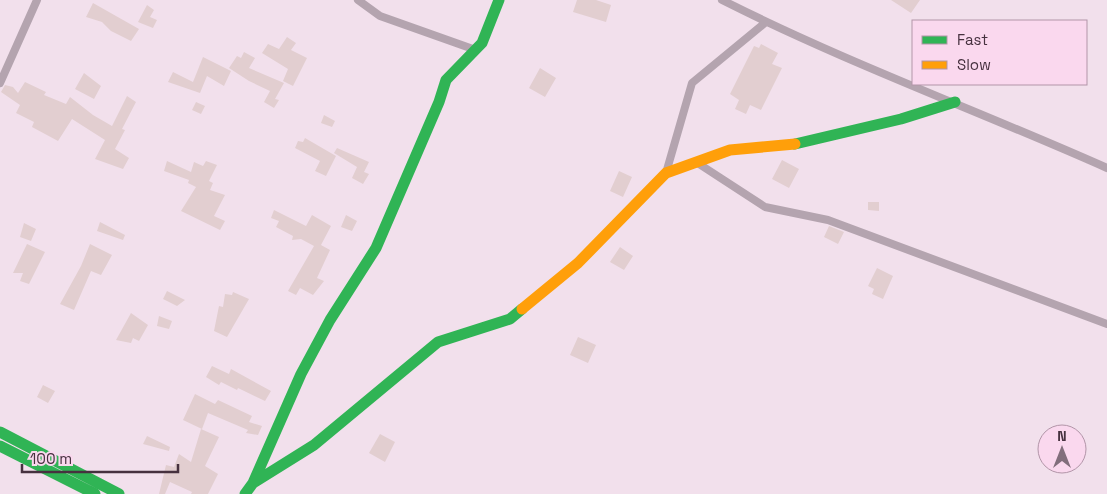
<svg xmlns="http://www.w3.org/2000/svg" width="1107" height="494" font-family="'Space Grotesk',sans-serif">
<rect width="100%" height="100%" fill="#f2e0ec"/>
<path fill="#e2ced0" d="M 577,0 L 596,0 L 611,5 L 606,22 L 573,12 Z
M 891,0 L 920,0 L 911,13 Z
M 93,3 L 139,29 L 131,41 L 111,31 L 102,22 L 86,17 Z
M 147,5 L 154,10 L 150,17 L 157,20 L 153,28 L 138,22 Z
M 287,37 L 296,43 L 291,50 L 307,58 L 293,86 L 283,81 L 288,69 L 262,53 L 268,44 L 279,49 Z
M 761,44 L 778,53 L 772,64 L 782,68 L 761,110 L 750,105 L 746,114 L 735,109 L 739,100 L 730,94 L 754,46 L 759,48 Z
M 244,52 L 255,58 L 249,68 L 284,83 L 275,99 L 279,100 L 274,108 L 264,102 L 270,91 L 249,81 L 229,68 L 237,56 L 241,58 Z
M 203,57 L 231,71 L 224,86 L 207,76 L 200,93 L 168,82 L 173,72 L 193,82 Z
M 540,68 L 556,78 L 545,97 L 529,88 Z
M 84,73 L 101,86 L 94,99 L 75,89 Z
M 25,82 L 46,92 L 44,95 L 66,104 L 70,97 L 93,115 L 112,126 L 127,96 L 136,102 L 122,129 L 125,130 L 115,149 L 129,158 L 123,169 L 95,159 L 105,140 L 72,119 L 58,141 L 32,127 L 34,122 L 16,113 L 20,105 L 1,92 L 5,85 L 13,87 L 18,93 Z
M 196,102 L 205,106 L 201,114 L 192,110 Z
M 324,115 L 335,121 L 332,127 L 321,123 Z
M 305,138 L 336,156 L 326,176 L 315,171 L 320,161 L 295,148 L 298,141 L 303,142 Z
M 337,148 L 369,162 L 364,172 L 369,174 L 363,184 L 352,178 L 357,167 L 334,153 Z
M 782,160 L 799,169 L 789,188 L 772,179 Z
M 167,161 L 191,172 L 194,162 L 203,166 L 206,161 L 217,165 L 209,181 L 213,183 L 210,190 L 225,195 L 214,216 L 225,221 L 220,230 L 181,211 L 196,187 L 188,183 L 189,180 L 164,171 Z
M 619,171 L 632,177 L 623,197 L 610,191 Z
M 868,202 L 879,202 L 879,211 L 868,210 Z
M 274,210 L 306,226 L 312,215 L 331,226 L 321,245 L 330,250 L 317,278 L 324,281 L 313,295 L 300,288 L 296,295 L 288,291 L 314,246 L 301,239 L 292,240 L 293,236 L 276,227 L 279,221 L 271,218 Z
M 346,215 L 357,221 L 352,231 L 341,227 Z
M 100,222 L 125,235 L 123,240 L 97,231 Z
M 24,223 L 36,229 L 31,241 L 20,237 Z
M 829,226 L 844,232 L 838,244 L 824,237 Z
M 27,244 L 45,252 L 29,284 L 20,281 L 23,273 L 13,273 Z
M 90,244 L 112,255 L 101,275 L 91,271 L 74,310 L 60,304 L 81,266 Z
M 620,247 L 633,256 L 624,270 L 610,262 Z
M 877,268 L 893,276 L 883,299 L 872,294 L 874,289 L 868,286 Z
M 167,291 L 185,300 L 177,306 L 163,299 Z
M 233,292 L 249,299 L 227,337 L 214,331 L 219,306 L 223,307 L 225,294 L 232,295 Z
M 131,313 L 148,325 L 139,341 L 133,338 L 131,343 L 116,340 Z
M 159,316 L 172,321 L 169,329 L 157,326 Z
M 578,337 L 596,345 L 588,363 L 570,355 Z
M 212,366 L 229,374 L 231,369 L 271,391 L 265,401 L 238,388 L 237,390 L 221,382 L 219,385 L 206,377 Z
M 43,385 L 55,391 L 48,403 L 37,397 Z
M 195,394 L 215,404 L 218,400 L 252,416 L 249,422 L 262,426 L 258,435 L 246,433 L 248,430 L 208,413 L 202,429 L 183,420 Z
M 201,429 L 219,437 L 205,466 L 218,474 L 208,494 L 191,494 L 192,492 L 170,482 L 165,494 L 159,494 L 166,465 L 174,467 L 179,454 L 191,462 Z
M 380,434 L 395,442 L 385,462 L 369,453 Z
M 147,436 L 170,447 L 169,451 L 143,444 Z"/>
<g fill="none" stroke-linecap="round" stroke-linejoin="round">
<path stroke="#b4a4af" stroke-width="8" d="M 358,0 L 380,16 L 473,49
M 722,0 C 847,63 979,111 1107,168
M 0,83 L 37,0
M 696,162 L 765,207 L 828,220 L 1107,324
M 666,173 L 692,83 L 766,22"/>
<path stroke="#30b455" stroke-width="11" d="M 795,144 L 901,119 L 955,102
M 0,432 L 119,494
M 0,446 L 95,494
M 253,483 L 301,374 L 330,320 L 376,248 L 439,102 L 446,80 L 482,43 L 499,0
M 245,494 L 253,483 L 314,445 L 438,342 L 510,319 L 522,309"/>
<path stroke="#ff9f0a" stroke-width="11" d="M 522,309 L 578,263 L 666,173 L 730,150 L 795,144"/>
</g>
<rect x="912" y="20" width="175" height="65" fill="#fad8ee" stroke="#b295a8"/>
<rect x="922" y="36" width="25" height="8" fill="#30b455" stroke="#b295a8"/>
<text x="957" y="45" font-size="15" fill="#46313f">Fast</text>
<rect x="922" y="61" width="25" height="8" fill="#ff9f0a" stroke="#b295a8"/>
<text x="957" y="70" font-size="15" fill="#46313f">Slow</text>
<g transform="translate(1062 449)"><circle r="24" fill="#fad8ee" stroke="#b295a8"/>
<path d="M0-4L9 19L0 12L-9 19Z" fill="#826e7c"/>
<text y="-8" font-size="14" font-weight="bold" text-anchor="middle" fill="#46313f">N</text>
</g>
<path d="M22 464v8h156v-8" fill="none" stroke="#46313f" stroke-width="2.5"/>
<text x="30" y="464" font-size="15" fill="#46313f" stroke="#fad8ee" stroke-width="4" paint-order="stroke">100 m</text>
</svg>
